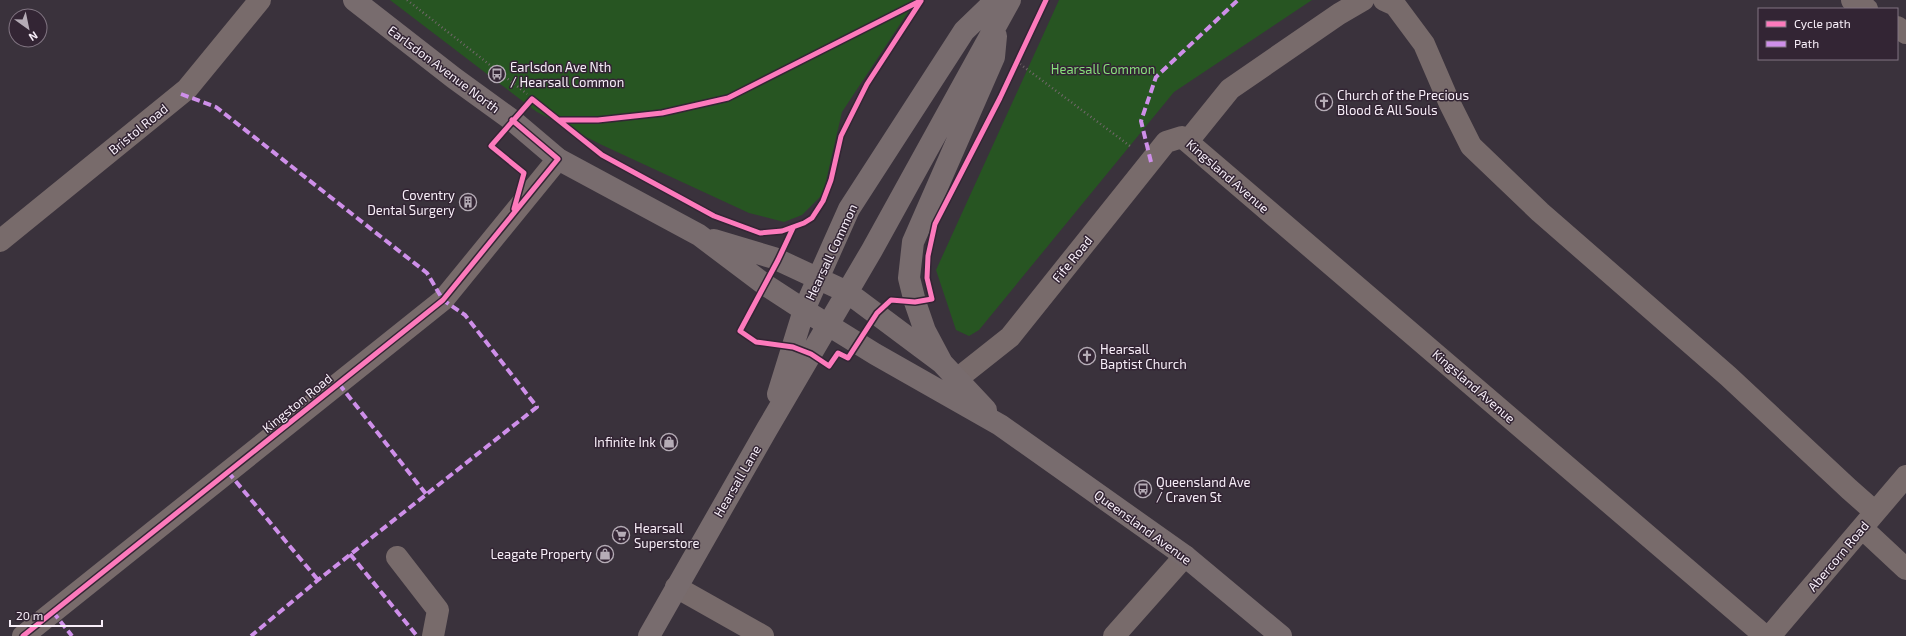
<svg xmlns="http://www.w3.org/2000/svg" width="1906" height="636" font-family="'Exo 2',sans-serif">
<rect width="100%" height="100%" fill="#3a323c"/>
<path fill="#275522" d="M 390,0 L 916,0 L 842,112 L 823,194 L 802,215 L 784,222 L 749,213 L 602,145 L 537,112 Z
M 1059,0 L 1312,0 L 1174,92 L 979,330 L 969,336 L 956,330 L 936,270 Z"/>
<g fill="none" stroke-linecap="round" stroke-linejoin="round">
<path stroke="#72686b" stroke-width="2.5" stroke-dasharray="1 3" stroke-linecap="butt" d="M 407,0 L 527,94
M 1020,64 L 1130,146"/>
<path stroke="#786b6b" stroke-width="22" d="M 1384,0 L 1395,5 L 1424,44 L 1449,102 L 1471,146 L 1540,212 L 1728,376 L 1849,489 L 1875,512
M 1852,0 L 1867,9
M 1897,27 L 1906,33
M 1188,141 L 1230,89 L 1339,14 L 1363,0
M 0,241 L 187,89 L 260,0
M 957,379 L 1010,337 L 1166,142 L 1182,137 L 1765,636
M 1862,528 L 1906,569
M 397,557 L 438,610 L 433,636
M 676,587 L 763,636
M 23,636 L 443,300 L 558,159
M 1114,636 L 1185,556
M 1770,636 L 1906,476"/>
<path stroke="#786c6e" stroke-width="22" d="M 354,0 L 454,78 L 512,120 L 558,159 L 699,235 L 764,284 L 804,310 L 875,354 L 1000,425 L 1185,556 L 1281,636
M 714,240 L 774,258 L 847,292 L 942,363 L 986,410
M 942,363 L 925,331 L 915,302 L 909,278 L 913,242 L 994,57 L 996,36
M 778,394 L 804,310 L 849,209 L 964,31 L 996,0
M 649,636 L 767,429 L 872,250 L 1010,0"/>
<path stroke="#ce8fe9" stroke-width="4" stroke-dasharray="8 4" stroke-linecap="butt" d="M 181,94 L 216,107 L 427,273 L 443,300 L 465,315 L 537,407 L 318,580 L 251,636
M 1151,162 L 1141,121 L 1156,77 L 1238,0
M 339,384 L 426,494
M 228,472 L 318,580
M 350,554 L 417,636
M 53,612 L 72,636"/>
<g stroke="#332534" stroke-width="8">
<path id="cycleway" d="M 559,120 L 598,120 L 662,113 L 728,98 L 920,1
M 514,209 L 524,173 L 491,146 L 532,99 L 602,155 L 714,216 L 760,233 L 782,231 L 804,223 L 812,218 L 823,201 L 831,180 L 841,136 L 867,84 L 921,1
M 793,228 L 778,260 L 740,331 L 756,342 L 793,347 L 811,354 L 829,366 L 838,353 L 848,358 L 877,313 L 891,300 L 915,302 L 932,299 L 927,278 L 928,256 L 935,224 L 1000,98 L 1046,0
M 23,636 L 443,300 L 558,159 L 512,120"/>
</g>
<use href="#cycleway" stroke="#fd7abc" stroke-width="5"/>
</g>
<defs>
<g id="bus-ring" transform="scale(0.9)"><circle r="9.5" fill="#332534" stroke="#b5acb6" stroke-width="1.5"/><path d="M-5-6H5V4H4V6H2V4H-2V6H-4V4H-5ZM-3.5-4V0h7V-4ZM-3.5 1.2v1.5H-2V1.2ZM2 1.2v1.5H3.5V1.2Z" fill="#b5acb6"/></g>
<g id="church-ring" transform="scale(0.9)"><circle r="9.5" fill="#332534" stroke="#b5acb6" stroke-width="1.5"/><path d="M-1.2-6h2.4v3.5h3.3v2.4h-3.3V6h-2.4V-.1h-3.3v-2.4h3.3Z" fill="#b5acb6"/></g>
<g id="building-ring" transform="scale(0.9)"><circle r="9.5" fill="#332534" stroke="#b5acb6" stroke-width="1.5"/><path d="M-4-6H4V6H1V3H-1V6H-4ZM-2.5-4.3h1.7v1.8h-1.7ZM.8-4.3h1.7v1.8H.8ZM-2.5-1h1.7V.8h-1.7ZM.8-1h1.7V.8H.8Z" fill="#b5acb6"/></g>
<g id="shop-ring" transform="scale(0.9)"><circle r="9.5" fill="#332534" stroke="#b5acb6" stroke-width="1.5"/><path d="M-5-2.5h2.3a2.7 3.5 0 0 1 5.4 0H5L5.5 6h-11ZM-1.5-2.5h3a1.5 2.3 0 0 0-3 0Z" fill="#b5acb6"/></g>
<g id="supermarket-ring" transform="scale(0.9)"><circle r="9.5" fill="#332534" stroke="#b5acb6" stroke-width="1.5"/><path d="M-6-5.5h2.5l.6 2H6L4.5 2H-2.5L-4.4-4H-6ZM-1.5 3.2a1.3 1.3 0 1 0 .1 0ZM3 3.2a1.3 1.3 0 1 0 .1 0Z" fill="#b5acb6"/></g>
</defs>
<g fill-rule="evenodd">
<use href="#bus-ring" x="497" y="74"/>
<use href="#church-ring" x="1324" y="102"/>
<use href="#building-ring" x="468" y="202"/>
<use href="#church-ring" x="1087" y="356"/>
<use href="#shop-ring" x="669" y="442"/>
<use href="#bus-ring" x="1143" y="489"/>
<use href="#supermarket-ring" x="621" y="535"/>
<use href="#shop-ring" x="605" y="554"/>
</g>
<g text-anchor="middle" stroke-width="3" stroke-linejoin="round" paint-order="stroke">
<g font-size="13" fill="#f7eef8" stroke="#332534" text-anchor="start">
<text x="510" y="72">Earlsdon Ave Nth<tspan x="510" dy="15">/ Hearsall Common</tspan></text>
<text x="1337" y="100">Church of the Precious<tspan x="1337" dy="15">Blood &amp; All Souls</tspan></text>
<text x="455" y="200" text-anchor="end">Coventry<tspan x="455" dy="15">Dental Surgery</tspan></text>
<text x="1100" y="354">Hearsall<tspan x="1100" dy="15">Baptist Church</tspan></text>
<text x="656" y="447" text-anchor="end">Infinite Ink</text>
<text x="1156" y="487">Queensland Ave<tspan x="1156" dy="15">/ Craven St</tspan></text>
<text x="634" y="533">Hearsall<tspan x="634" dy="15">Superstore</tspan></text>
<text x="592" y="559" text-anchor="end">Leagate Property</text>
</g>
<g font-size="13" fill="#f7eef8" stroke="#332534">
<text transform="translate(444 69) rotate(37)" y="5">Earlsdon Avenue North</text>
<text transform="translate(138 129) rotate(-39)" y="5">Bristol Road</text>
<text transform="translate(1228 176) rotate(41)" y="5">Kingsland Avenue</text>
<text transform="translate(831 252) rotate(-65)" y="5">Hearsall Common</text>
<text transform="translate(1072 259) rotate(-51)" y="5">Fife Road</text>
<text transform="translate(1474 386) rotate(41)" y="5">Kingsland Avenue</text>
<text transform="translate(297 403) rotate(-39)" y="5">Kingston Road</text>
<text transform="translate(737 481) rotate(-60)" y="5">Hearsall Lane</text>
<text transform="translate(1143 527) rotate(36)" y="5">Queensland Avenue</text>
<text transform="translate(1838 556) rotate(-50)" y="5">Abercorn Road</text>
</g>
<g font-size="13" fill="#87df7b" stroke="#332534">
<text x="1103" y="74">Hearsall Common</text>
</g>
</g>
<rect x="1758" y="8" width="140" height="52" fill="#332534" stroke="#817582"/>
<rect x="1766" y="21" width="20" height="6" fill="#fd7abc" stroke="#817582"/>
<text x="1794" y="28" font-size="12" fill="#f7eef8">Cycle path</text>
<rect x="1766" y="41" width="20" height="6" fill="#ce8fe9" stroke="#817582"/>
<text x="1794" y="48" font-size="12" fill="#f7eef8">Path</text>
<g transform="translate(28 28) rotate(147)"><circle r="19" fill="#332534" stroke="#817582"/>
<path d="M0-3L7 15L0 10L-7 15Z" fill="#b5acb6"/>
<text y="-6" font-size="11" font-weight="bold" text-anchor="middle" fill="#f7eef8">N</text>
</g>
<path d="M10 620v6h92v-6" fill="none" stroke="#f7eef8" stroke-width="2"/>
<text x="16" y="620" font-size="12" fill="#f7eef8" stroke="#332534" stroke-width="3" paint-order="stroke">20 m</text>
</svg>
